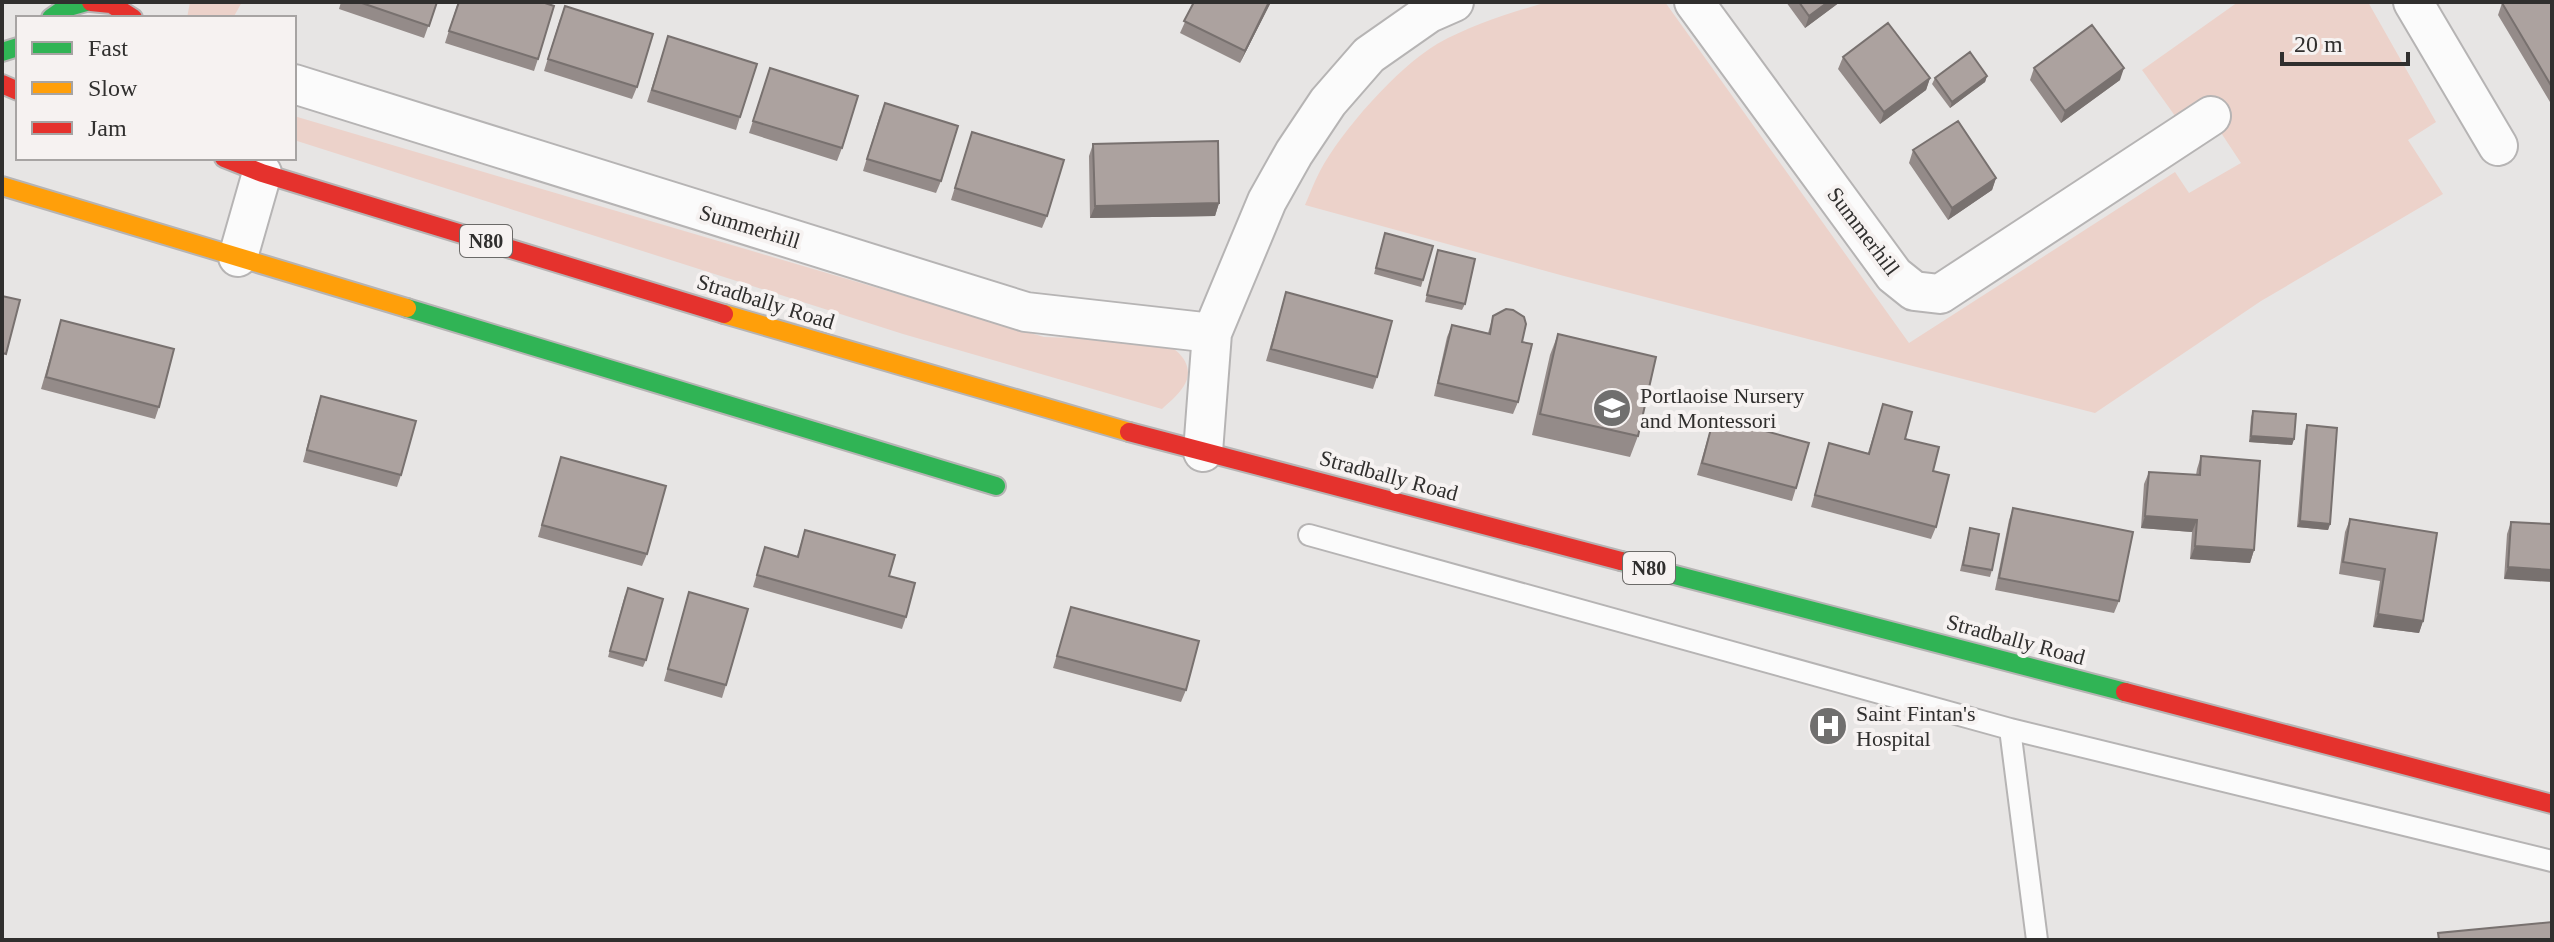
<svg xmlns="http://www.w3.org/2000/svg" width="2554" height="942" font-family="Georgia,serif">
<rect width="100%" height="100%" fill="#e7e5e4"/>
<path fill="#ecd2ca" d="M 190,2 L 242,2 L 233,18 L 187,18 Z
M 1547,2 L 1665,2 L 1909,343 L 2175,172 L 2189,193 L 2241,163 L 2202,104 L 2178,120 L 2142,70 L 2238,2 L 2368,2 L 2436,122 L 2408,140 L 2443,194 L 2261,301 L 2095,413 L 1564,276 L 1305,205 C 1310,194 1314,182 1320,171 C 1342,130 1397,68 1437,44 C 1471,25 1510,13 1547,2 Z
M 294,116 L 1044,337 L 1157,341 C 1179,347 1199,368 1181,390 C 1176,397 1168,403 1162,409 L 903,334 L 294,140 Z"/>
<g fill="none" stroke-linecap="round" stroke-linejoin="round">
<g stroke="#b6b4b4" stroke-width="24">
<path id="lane" d="M 1309,535 L 2010,729
M 2037,940 L 2010,729 L 2552,861"/>
</g>
<g stroke="#b6b4b4" stroke-width="42">
<path id="street" d="M 1694,2 L 1894,275 L 1914,291 L 1940,294 L 2211,116
M 2413,2 L 2498,146
M 294,84 L 1026,312 L 1212,333
M 238,257 L 262,173
M 1203,452 L 1212,333 L 1267,201 L 1294,153 L 1328,102 L 1369,55 L 1429,13 L 1454,2"/>
</g>
<g stroke="#b6b4b4" stroke-width="22">
<path id="fast" d="M 51,18 L 65,8 L 86,2
M 2,52 L 18,47
M 407,308 L 996,486
M 1621,561 L 2125,692"/>
</g>
<g stroke="#b6b4b4" stroke-width="22">
<path id="slow" d="M 2,186 L 407,308
M 724,314 L 1129,432"/>
</g>
<g stroke="#b6b4b4" stroke-width="22">
<path id="jam" d="M 91,2 L 111,4 L 133,18
M 2,84 L 18,91
M 224,158 L 262,173 L 724,314
M 1129,432 L 1621,561
M 2125,692 L 2552,804"/>
</g>
<use href="#lane" stroke="#fbfbfb" stroke-width="20"/>
<use href="#street" stroke="#fbfbfb" stroke-width="38"/>
<use href="#fast" stroke="#30b455" stroke-width="18"/>
<use href="#slow" stroke="#ff9f0a" stroke-width="18"/>
<use href="#jam" stroke="#e5322d" stroke-width="18"/>
</g>
<path fill="#948b89" d="M 341,2 L 437,2 L 424,38 L 339,9 Z
M 458,2 L 542,2 L 538,59 L 534,71 L 445,43 Z
M 1194,2 L 1271,2 L 1240,63 L 1180,33 Z
M 1786,2 L 1840,2 L 1805,28 Z
M 2552,2 L 2552,101 L 2550,102 L 2498,15 L 2502,3 Z
M 560,19 L 637,87 L 632,99 L 544,71 Z
M 668,36 L 740,117 L 736,130 L 647,102 Z
M 1843,57 L 1930,78 L 1926,90 L 1880,124 L 1838,69 Z
M 770,68 L 842,148 L 837,161 L 749,133 Z
M 2034,68 L 2120,80 L 2061,123 L 2030,80 Z
M 1987,76 L 1985,82 L 1950,108 L 1932,84 L 1935,78 Z
M 880,115 L 941,181 L 936,193 L 863,171 Z
M 972,132 L 1047,216 L 1042,228 L 951,200 Z
M 1093,144 L 1219,203 L 1215,216 L 1090,218 L 1089,156 Z
M 1913,150 L 1996,178 L 1992,190 L 1948,220 L 1909,163 Z
M 1385,233 L 1423,280 L 1421,287 L 1374,274 Z
M 1438,250 L 1465,304 L 1462,310 L 1425,302 Z
M 1286,292 L 1377,377 L 1373,389 L 1266,361 Z
M 1493,316 L 1522,342 L 1518,402 L 1513,414 L 1434,396 L 1447,337 L 1452,325 L 1488,333 Z
M 61,320 L 159,407 L 155,419 L 41,389 Z
M 1558,334 L 1638,436 L 1630,457 L 1532,435 L 1550,355 Z
M 321,396 L 401,475 L 397,487 L 303,462 L 317,408 Z
M 1883,404 L 1905,439 L 1933,471 L 1936,527 L 1931,539 L 1811,507 L 1829,443 L 1868,453 Z
M 2253,411 L 2294,439 L 2292,445 L 2249,442 L 2251,417 Z
M 1714,417 L 1796,488 L 1792,501 L 1697,475 Z
M 2307,425 L 2330,524 L 2328,530 L 2297,527 L 2305,431 Z
M 2201,456 L 2254,550 L 2250,563 L 2190,559 L 2192,532 L 2141,528 L 2144,484 L 2149,472 L 2196,475 L 2197,469 Z
M 561,457 L 647,554 L 642,566 L 538,537 Z
M 2013,508 L 2119,601 L 2114,613 L 1995,590 L 2009,520 Z
M 2350,519 L 2423,621 L 2419,633 L 2373,627 L 2380,581 L 2339,574 L 2345,532 Z
M 2511,522 L 2552,524 L 2504,579 L 2507,534 Z
M 1970,528 L 1992,570 L 1990,577 L 1960,571 Z
M 805,530 L 889,576 L 906,617 L 902,629 L 753,587 L 765,547 L 797,556 Z
M 689,592 L 726,685 L 722,698 L 664,681 Z
M 625,595 L 646,660 L 643,667 L 608,657 Z
M 1071,607 L 1186,690 L 1181,702 L 1053,668 Z"/>
<path fill="#78716f" d="M 1269,2 L 1271,2 L 1240,63 L 1245,51 Z
M 1828,2 L 1840,2 L 1805,28 L 1809,16 Z
M 2124,68 L 2120,80 L 2061,123 L 2065,111 Z
M 1987,76 L 1985,82 L 1950,108 L 1952,102 Z
M 1930,78 L 1926,90 L 1880,124 L 1884,112 Z
M 1996,178 L 1992,190 L 1948,220 L 1952,208 Z
M 1219,203 L 1215,216 L 1090,218 L 1095,206 Z
M 2251,436 L 2294,439 L 2292,445 L 2249,442 Z
M 2145,516 L 2197,520 L 2192,532 L 2141,528 Z
M 2300,521 L 2330,524 L 2328,530 L 2297,527 Z
M 2195,546 L 2254,550 L 2250,563 L 2190,559 Z
M 2508,567 L 2552,570 L 2552,582 L 2504,579 Z
M 2378,614 L 2423,621 L 2419,633 L 2373,627 Z"/>
<path fill="#aca29f" stroke="#78716f" stroke-width="2" d="M 359,2 L 437,2 L 429,26 Z
M 459,2 L 542,2 L 554,6 L 538,59 L 449,31 Z
M 1194,2 L 1269,2 L 1245,51 L 1184,21 Z
M 1799,2 L 1828,2 L 1809,16 Z
M 2504,2 L 2552,2 L 2552,87 L 2502,3 Z
M 565,6 L 653,34 L 637,87 L 548,59 Z
M 1888,23 L 1930,78 L 1884,112 L 1843,57 Z
M 2092,25 L 2124,68 L 2065,111 L 2034,68 Z
M 668,36 L 757,64 L 740,117 L 652,90 Z
M 1970,52 L 1987,76 L 1952,102 L 1935,78 Z
M 770,68 L 858,96 L 842,148 L 753,121 Z
M 885,103 L 958,126 L 941,181 L 867,159 Z
M 1958,121 L 1996,178 L 1952,208 L 1913,150 Z
M 972,132 L 1064,160 L 1047,216 L 955,188 Z
M 1218,141 L 1219,203 L 1095,206 L 1093,144 Z
M 1385,233 L 1433,246 L 1423,280 L 1376,268 Z
M 1438,250 L 1475,259 L 1465,304 L 1427,295 Z
M 1286,292 L 1392,321 L 1377,377 L 1271,349 Z
M 2,296 L 20,300 L 6,354 L 2,353 Z
M 1506,309 L 1513,310 L 1524,317 L 1526,324 L 1522,342 L 1532,344 L 1518,402 L 1438,383 L 1452,325 L 1490,334 L 1493,316 Z
M 61,320 L 174,349 L 159,407 L 46,377 Z
M 1558,334 L 1656,357 L 1638,436 L 1540,414 Z
M 321,396 L 416,421 L 401,475 L 307,450 Z
M 1883,404 L 1912,412 L 1905,439 L 1939,447 L 1933,471 L 1949,475 L 1936,527 L 1815,495 L 1829,443 L 1869,454 Z
M 2253,411 L 2296,414 L 2294,439 L 2251,436 Z
M 1714,417 L 1809,443 L 1796,488 L 1702,463 Z
M 2307,425 L 2337,428 L 2330,524 L 2300,521 Z
M 2201,456 L 2260,461 L 2254,550 L 2195,546 L 2197,520 L 2145,516 L 2149,472 L 2200,475 Z
M 561,457 L 666,486 L 647,554 L 542,525 Z
M 2013,508 L 2133,532 L 2119,601 L 1999,578 Z
M 2350,519 L 2437,533 L 2423,621 L 2378,614 L 2385,569 L 2343,562 Z
M 2511,522 L 2552,524 L 2552,570 L 2508,567 Z
M 1970,528 L 1999,534 L 1992,570 L 1963,565 Z
M 805,530 L 895,555 L 889,576 L 915,583 L 906,617 L 757,575 L 765,547 L 798,557 Z
M 628,588 L 663,599 L 646,660 L 610,651 Z
M 689,592 L 748,609 L 726,685 L 668,669 Z
M 1071,607 L 1199,641 L 1186,690 L 1057,656 Z
M 2552,922 L 2552,940 L 2439,940 L 2438,933 Z"/>
<defs>
<g id="school-disc" transform="scale(2)"><circle r="9.5" fill="#706f6e" stroke="#f6f2f1"/><path d="M0-5L7-2L0 1L-7-2ZM-4 1L0 2.5L4 1V4Q0 6-4 4Z" fill="#fff"/></g>
<g id="hospital-disc" transform="scale(2)"><circle r="9.5" fill="#706f6e" stroke="#f6f2f1"/><path d="M-5-5h3v3.5h4V-5h3V5h-3V1.5h-4V5h-3Z" fill="#fff"/></g>
</defs>
<g fill-rule="evenodd">
<use href="#school-disc" x="1612" y="408"/>
<use href="#hospital-disc" x="1828" y="726"/>
</g>
<g text-anchor="middle" stroke-width="8" stroke-linejoin="round" paint-order="stroke">
<g fill="#f6f2f1" stroke="#6b6a68" stroke-width="2">
<rect x="460" y="225" width="52" height="32" rx="6"/>
<rect x="1623" y="552" width="52" height="32" rx="6"/>
</g>
<g font-size="20" font-weight="bold" fill="#302f2e">
<text x="486" y="248">N80</text>
<text x="1649" y="575">N80</text>
</g>
<g font-size="22" fill="#302f2e" stroke="#f6f2f1">
<text transform="translate(750 226) rotate(17)" y="8">Summerhill</text>
<text transform="translate(1864 231) rotate(53)" y="8">Summerhill</text>
<text transform="translate(766 301) rotate(17)" y="8">Stradbally Road</text>
<text transform="translate(1389 475) rotate(15)" y="8">Stradbally Road</text>
<text transform="translate(2016 639) rotate(15)" y="8">Stradbally Road</text>
</g>
<g font-size="22" fill="#302f2e" stroke="#f6f2f1" text-anchor="start">
<text x="1640" y="403">Portlaoise Nursery<tspan x="1640" dy="25">and Montessori</tspan></text>
<text x="1856" y="721">Saint Fintan's<tspan x="1856" dy="25">Hospital</tspan></text>
</g>
</g>
<rect width="2554" height="942" fill="none" stroke="#302f2e" stroke-width="8"/>
<rect x="16" y="16" width="280" height="144" fill="#f6f2f1" stroke="#a7a4a3" stroke-width="2"/>
<rect x="32" y="42" width="40" height="12" fill="#30b455" stroke="#a7a4a3" stroke-width="2"/>
<text x="88" y="56" font-size="24" fill="#302f2e">Fast</text>
<rect x="32" y="82" width="40" height="12" fill="#ff9f0a" stroke="#a7a4a3" stroke-width="2"/>
<text x="88" y="96" font-size="24" fill="#302f2e">Slow</text>
<rect x="32" y="122" width="40" height="12" fill="#e5322d" stroke="#a7a4a3" stroke-width="2"/>
<text x="88" y="136" font-size="24" fill="#302f2e">Jam</text>
<path d="M2282 52v12h126v-12" fill="none" stroke="#302f2e" stroke-width="4"/>
<text x="2294" y="52" font-size="24" fill="#302f2e" stroke="#f6f2f1" stroke-width="6" paint-order="stroke">20 m</text>
</svg>
